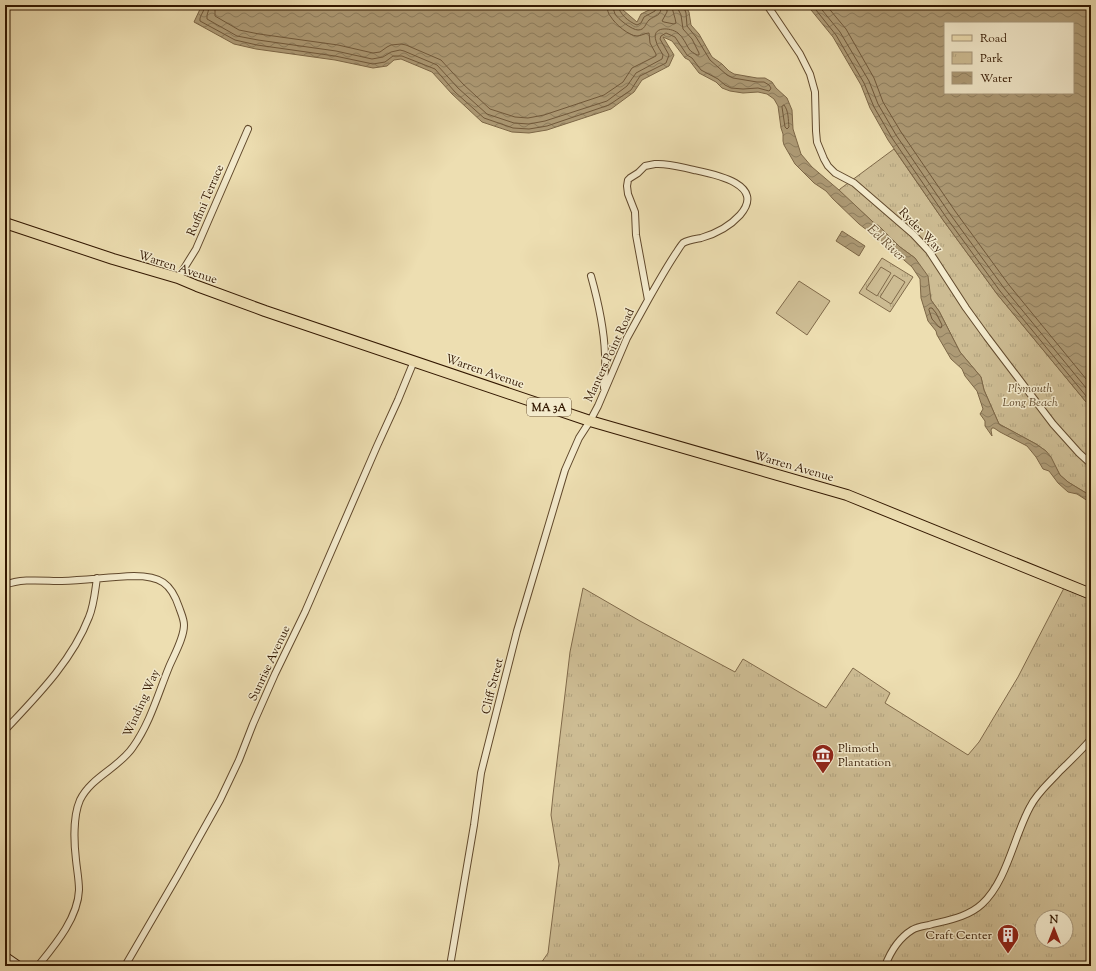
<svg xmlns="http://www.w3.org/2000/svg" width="1096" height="971" font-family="'Sorts Mill Goudy',serif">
<defs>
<pattern id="park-tufts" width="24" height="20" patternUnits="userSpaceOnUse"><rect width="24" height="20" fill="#cdbc93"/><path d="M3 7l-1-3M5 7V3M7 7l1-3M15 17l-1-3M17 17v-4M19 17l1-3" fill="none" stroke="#b0a17d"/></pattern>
<pattern id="water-waves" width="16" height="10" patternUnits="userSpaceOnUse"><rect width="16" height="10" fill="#ad9a75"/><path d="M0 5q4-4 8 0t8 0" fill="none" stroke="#8d7d5e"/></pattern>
</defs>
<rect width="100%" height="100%" fill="#eddeb1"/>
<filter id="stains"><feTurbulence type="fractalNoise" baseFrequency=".005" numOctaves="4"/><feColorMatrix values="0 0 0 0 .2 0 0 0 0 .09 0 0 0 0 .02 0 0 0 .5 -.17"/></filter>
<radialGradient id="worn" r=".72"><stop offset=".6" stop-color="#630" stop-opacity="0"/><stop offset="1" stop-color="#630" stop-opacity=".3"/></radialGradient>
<path fill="url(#park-tufts)" stroke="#806a4a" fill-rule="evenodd" d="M 894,149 L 943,220 L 997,294 L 1091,408 L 1091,496 L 1068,482 L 1060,475 L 1050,457 L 1046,451 L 1036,444 L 999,424 L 984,390 L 981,377 L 960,352 L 939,311 L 931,300 L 930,297 L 928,280 L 915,258 L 900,247 L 880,227 L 873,222 L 839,191 L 840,189 Z
M 882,258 L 913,277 L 890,312 L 859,293 Z
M 583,588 L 640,621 L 735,672 L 743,659 L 826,708 L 853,668 L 890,693 L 885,703 L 968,755 L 979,742 L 1018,677 L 1064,588 L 1091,600 L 1091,966 L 712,966 L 707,962 L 704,966 L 539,966 L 548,953 L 559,864 L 551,815 L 553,795 L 570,652 ZM 1042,917 L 1066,917 L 1066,941 L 1042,941 Z"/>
<path fill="#cdbc93" stroke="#806a4a" d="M 881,267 L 891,273 L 877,296 L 866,289 Z
M 894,275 L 905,282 L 891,304 L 880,297 Z
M 799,281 L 830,301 L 807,335 L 776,313 Z"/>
<path fill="url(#water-waves)" stroke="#7c6646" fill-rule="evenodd" d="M 198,5 L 622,5 L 623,10 L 637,22 L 641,14 L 653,8 L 652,5 L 685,5 L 689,12 L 691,25 L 699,34 L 712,57 L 722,64 L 729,71 L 734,74 L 757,78 L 765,78 L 772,82 L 776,88 L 787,98 L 792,110 L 793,129 L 801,154 L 812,167 L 839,190 L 873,222 L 880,227 L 900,247 L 915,258 L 928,276 L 931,300 L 939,311 L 960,352 L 981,377 L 984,390 L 999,424 L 1036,444 L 1046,451 L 1051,457 L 1060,475 L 1068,482 L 1091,496 L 1091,503 L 1077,494 L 1068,492 L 1058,483 L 1049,471 L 1043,469 L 1036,457 L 1027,446 L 1000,432 L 994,428 L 992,428 L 991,430 L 992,436 L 985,426 L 985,421 L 980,414 L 983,409 L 977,391 L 965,376 L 962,369 L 951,359 L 937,335 L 936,331 L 928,321 L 921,298 L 920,279 L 912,267 L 889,247 L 859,224 L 833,199 L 826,191 L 814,183 L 795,164 L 784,145 L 783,141 L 783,134 L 781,128 L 778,106 L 774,99 L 767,94 L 758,92 L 743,93 L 730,91 L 722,88 L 716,82 L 699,73 L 689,60 L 685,58 L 672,41 L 663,37 L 674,55 L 669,66 L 642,80 L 634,92 L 611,109 L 547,130 L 529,133 L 512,132 L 482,122 L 452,94 L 432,72 L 401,59 L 394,60 L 387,66 L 373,68 L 335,60 L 256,49 L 234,44 L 194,22 L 201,7 Z
M 807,5 L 1091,5 L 1091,408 L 997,294 L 943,220 L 888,140 L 870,108 L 861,85 L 833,37 ZM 945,23 L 1073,23 L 1073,93 L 945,93 Z
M 842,231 L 865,246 L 859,256 L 836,241 Z"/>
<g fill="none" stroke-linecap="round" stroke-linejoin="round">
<path stroke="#70583a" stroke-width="1" d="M 204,5 C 206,11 199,15 200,21 L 235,40 L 257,45 L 335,56 L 373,64 L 385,62 L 393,56 L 402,56 L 435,69 L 455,92 L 484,118 L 513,128 L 529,129 L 547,126 L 609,105 L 631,90 L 640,76 L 666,63 L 669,55 L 660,39 L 661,36 L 666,33 L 675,37 L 687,55 L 692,58 L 701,70 L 718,79 L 725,85 L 731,88 L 743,89 L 758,88 L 769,91 L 770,90 L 771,88 L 769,85 L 764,82 L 757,82 L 733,78 L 727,75 L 710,60 L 696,37 L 687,26 L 686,13 L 683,5
M 209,5 C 210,10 206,14 207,19 L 237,36 L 258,40 L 336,51 L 372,59 L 383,57 L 391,52 L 400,50 L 404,51 L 437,65 L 458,88 L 487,114 L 514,123 L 529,124 L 545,121 L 607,101 L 627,86 L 636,73 L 662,59 L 663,55 C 661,51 657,46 656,41 C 651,26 670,27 678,33 C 683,37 686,44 689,49 C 691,52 694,53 697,55 L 699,55 L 699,53 L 692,39 L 683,29 L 681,15 L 678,9 L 678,5
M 215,5 L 215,16 L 239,30 L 259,34 L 338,45 L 373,53 L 380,52 L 387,47 L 391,45 L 401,44 L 406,45 L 441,60 L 463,84 L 490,109 L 515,117 L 528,118 L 544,115 L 604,95 L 623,82 L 632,68 L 656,56 L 656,54 L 650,43 L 649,33 C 645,33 641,36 637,36 C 629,36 615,24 611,17 C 608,14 607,9 607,5
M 613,5 C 613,8 614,11 615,14 C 618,19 632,30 638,30 C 645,30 645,24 649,20 C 655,15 662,17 661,5
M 618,5 C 619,14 629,22 637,25 L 641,23 L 644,17 L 655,11 L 656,8 L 656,5
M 667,5 L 667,12 L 662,21 L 664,22 L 674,24 L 676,23 C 675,16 672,11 672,5
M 812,5 L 836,35 L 864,83 L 874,107 L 892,138 L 946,217 L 1000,291 L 1091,402
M 818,5 L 840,32 L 869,81 L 878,104 L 896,135 L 950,214 L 1004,288 L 1091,394
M 826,5 L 846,29 L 874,78 L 883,102 L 901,132 L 955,211 L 1009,285 L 1091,385
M 784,105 C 789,111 788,120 789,127 L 787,129 L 785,127 L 782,107 Z
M 930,308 L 932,308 L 936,313 L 942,325 L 941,328 L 939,327 L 932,319 L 929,310 Z"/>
<g stroke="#61492c" stroke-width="8">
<path id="street" d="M 767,5 L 800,54 L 810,74 L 815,92 L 816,131 L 817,142 L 824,159 L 828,166 L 835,173 L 854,183 L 913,234 L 929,251 L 966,308 L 987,337 L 1053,424 L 1079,453 L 1091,464
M 655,164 C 668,163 680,167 694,170 C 713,174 767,184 740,215 C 730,226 715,234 701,238 C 696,239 688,240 683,243 C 681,245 678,250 676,253 C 666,268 657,284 648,300 L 636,235 L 635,212 L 628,194 L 627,186 L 628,180 L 630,178 L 638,173 L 645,166 Z
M 591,276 C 598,301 604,328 605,354 C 606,365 604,377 604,388
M 178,278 L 196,249 L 248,129
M 5,585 C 22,578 44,581 62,581 C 86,580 110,577 134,576 C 160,576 171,583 179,607 C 181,613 184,619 184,625 C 184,638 174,655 169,667 C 158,694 150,723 133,747 C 119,768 91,777 80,800 C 73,816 74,843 76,860 C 77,870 79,880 79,890 C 78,918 55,945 38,966
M 5,730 C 37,696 72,661 89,617 C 94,605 95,591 97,578
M 125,966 L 178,875 L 220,800 L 239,760 L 253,724 L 275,674 L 305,612 L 377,446 L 398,400 L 414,361
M 450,966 L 474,825 L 481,773 L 485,757 L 517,631 L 565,470 L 579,438 L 590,421 L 598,406 L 627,338 L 648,300
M 885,966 C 890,953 899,938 912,930 C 917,927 924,926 929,925 C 948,920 968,917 982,904 C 1007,881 1014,836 1030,807 C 1037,793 1049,783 1059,772 C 1070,761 1081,751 1091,739"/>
</g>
<g stroke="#321700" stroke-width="11">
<path id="secondary" d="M 5,957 L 18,966"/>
</g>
<g stroke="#321700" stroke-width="12">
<path id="primary" d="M 5,223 L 113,259 L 178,278 L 197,286 L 265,311 L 590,421 L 847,495 L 1091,594"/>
</g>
<use href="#street" stroke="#f3eacc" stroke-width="6"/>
<use href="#secondary" stroke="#f3eacc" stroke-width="9"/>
<use href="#primary" stroke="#eddeb1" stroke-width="10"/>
</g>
<defs>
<g id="museum-pin" transform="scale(1.15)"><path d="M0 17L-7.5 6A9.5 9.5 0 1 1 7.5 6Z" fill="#8f2418" stroke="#f3eacc"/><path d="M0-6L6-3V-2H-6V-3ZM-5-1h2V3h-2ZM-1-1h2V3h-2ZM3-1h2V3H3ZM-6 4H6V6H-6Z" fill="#fff"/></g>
<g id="building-pin" transform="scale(1.15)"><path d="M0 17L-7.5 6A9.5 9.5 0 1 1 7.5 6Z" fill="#8f2418" stroke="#f3eacc"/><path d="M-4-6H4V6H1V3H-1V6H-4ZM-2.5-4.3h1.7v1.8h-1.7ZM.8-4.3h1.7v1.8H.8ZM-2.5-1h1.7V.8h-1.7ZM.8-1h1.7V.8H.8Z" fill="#fff"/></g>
</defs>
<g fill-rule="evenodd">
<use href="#museum-pin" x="823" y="755"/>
<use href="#building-pin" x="1008" y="935"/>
</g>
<g text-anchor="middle" stroke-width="3" stroke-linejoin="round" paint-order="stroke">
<rect fill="#f3eacc" stroke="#6c563d" stroke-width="1" x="527" y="398" width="44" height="18" rx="3"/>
<g font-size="11" font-weight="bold" fill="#321700">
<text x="549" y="411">MA 3A</text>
</g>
<g font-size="12" fill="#321700" stroke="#f3eacc">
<text transform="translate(205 200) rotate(-67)" y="4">Ruffini Terrace</text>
<text transform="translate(921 230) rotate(46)" y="4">Ryder Way</text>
<text transform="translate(178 267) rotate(18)" y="4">Warren Avenue</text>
<text transform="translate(609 355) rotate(-65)" y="4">Manters Point Road</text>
<text transform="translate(485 371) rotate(19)" y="4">Warren Avenue</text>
<text transform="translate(794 466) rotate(16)" y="4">Warren Avenue</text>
<text transform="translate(269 663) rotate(-65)" y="4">Sunrise Avenue</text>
<text transform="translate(492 686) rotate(-76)" y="4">Cliff Street</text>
<text transform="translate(141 703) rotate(-66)" y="4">Winding Way</text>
</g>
<g font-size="12" font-style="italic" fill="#60492c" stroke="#f3eacc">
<text x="1030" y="392">Plymouth<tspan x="1030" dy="14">Long Beach</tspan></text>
</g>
<g font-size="12" fill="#321700" stroke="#f3eacc" text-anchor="start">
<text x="838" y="752">Plimoth<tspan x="838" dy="14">Plantation</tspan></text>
<text x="992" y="939" text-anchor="end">Craft Center</text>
</g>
<g font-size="13" font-style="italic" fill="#634b2f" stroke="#f3eacc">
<text transform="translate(887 242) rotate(43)" y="5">Eel River</text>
</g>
</g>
<rect width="1096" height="971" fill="none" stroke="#eddeb1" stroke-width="20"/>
<rect x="6" y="6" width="1084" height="959" fill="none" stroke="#321700" stroke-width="2"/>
<rect x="10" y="10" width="1076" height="951" fill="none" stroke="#321700"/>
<rect x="944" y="22" width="130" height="72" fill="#f3eacc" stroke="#a6967a"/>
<rect x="952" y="35" width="20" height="6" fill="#eddeb1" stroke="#a6967a"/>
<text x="980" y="42" font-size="12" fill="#321700">Road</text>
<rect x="952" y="52" width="20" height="12" fill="url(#park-tufts)" stroke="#a6967a"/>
<text x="980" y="62" font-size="12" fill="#321700">Park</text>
<rect x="952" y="72" width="20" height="12" fill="url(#water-waves)" stroke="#a6967a"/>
<text x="980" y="82" font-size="12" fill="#321700">Water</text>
<g transform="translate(1054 929)"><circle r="19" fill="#f3eacc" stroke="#a6967a"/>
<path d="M0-3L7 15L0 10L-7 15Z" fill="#8f2418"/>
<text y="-6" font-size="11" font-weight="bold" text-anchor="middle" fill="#321700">N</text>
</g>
<rect width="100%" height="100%" filter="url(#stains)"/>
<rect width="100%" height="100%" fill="url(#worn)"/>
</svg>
